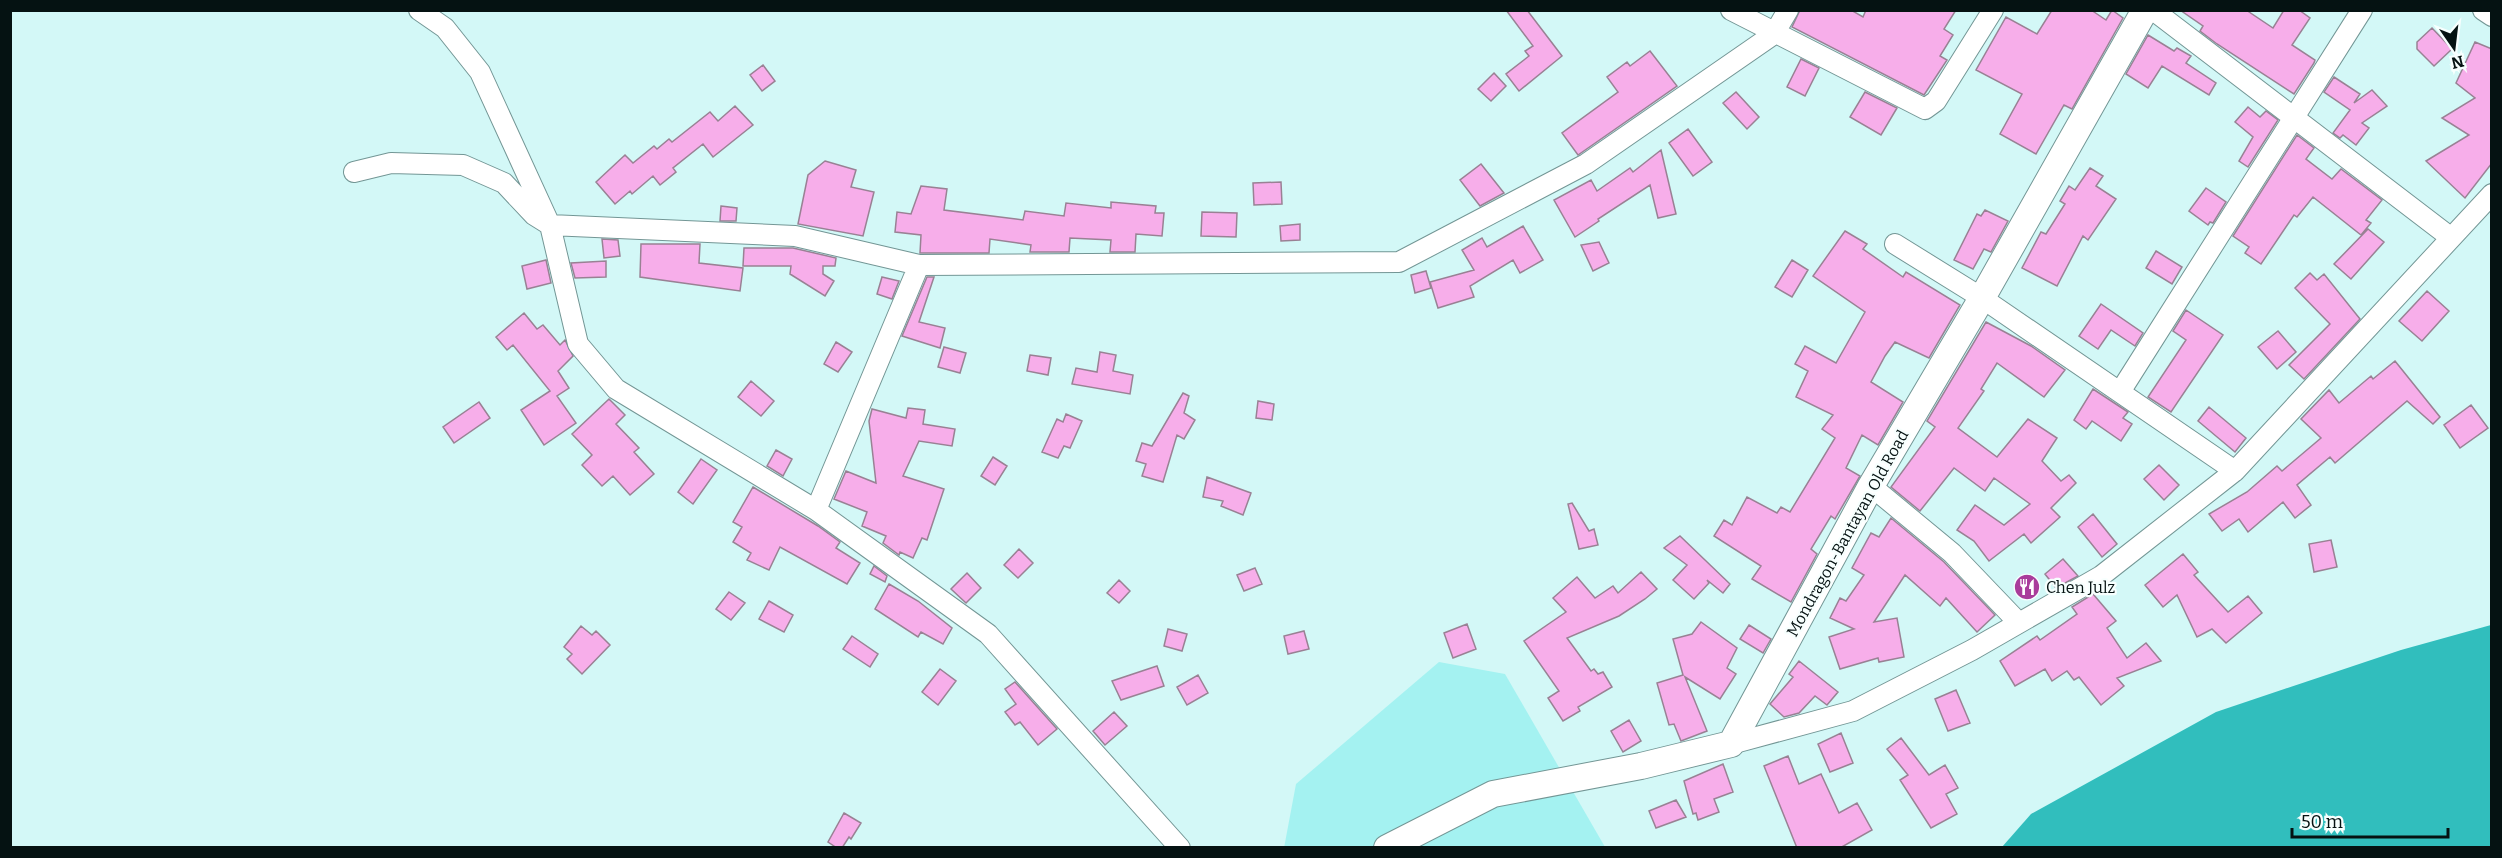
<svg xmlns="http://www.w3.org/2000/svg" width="2502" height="858" font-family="Bitter,serif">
<rect width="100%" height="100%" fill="#d3f8f7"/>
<path fill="#a4f2f1" d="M 1439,662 L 1505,674 L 1605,847 L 1284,848 L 1296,784 Z"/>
<path fill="#31bebd" d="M 2491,625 L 2491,847 L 2002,847 L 2031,814 L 2216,712 L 2401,650 Z"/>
<path fill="#f7aeea" stroke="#998194" stroke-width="1.5" d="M 1506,10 L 1527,10 L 1562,56 L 1519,91 L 1506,74 L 1529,56 L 1525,51 L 1533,46 Z
M 1800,10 L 1851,10 L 1863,17 L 1866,10 L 1956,10 L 1944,29 L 1953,35 L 1940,56 L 1947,60 L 1924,95 L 1792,27 Z
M 2052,10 L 2091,10 L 2106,20 L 2112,10 L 2123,18 L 2072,109 L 2064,105 L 2036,154 L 2000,134 L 2022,94 L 1976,70 L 2006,17 L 2037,34 Z
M 2180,10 L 2246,10 L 2273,28 L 2284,10 L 2299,10 L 2310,18 L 2292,45 L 2315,60 L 2314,63 L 2294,94 L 2217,44 L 2200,31 L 2203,26 Z
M 2432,28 L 2452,49 L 2434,66 L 2417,49 L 2417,42 Z
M 2148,35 L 2174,51 L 2177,48 L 2191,56 L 2186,63 L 2216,83 L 2209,95 L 2162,66 L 2148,88 L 2126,74 Z
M 2475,42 L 2492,49 L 2492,163 L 2465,198 L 2426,161 L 2469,135 L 2442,118 L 2475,98 L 2456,83 Z
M 1650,51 L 1677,86 L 1578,155 L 1562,133 L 1618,92 L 1607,77 L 1627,62 L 1630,66 Z
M 1801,59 L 1819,68 L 1805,96 L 1787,87 Z
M 763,65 L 775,81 L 762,91 L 750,75 Z
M 1494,73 L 1506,86 L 1491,101 L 1478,89 Z
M 2334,77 L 2360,94 L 2354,103 L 2372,90 L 2387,106 L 2362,123 L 2369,128 L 2356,145 L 2343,135 L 2340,138 L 2333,133 L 2350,110 L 2324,92 Z
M 1736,92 L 1759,117 L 1747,129 L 1723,103 Z
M 1865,92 L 1897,108 L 1881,135 L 1850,117 Z
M 735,106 L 753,125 L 713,157 L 703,144 L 673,168 L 676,172 L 660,185 L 653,176 L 632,194 L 630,191 L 615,204 L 596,182 L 625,155 L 633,163 L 654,146 L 657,149 L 669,139 L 672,142 L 710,112 L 718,121 Z
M 2248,107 L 2260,117 L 2266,111 L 2278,120 L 2248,167 L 2239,161 L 2253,137 L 2235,122 Z
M 1688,129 L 1712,162 L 1693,176 L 1669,143 Z
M 2297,135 L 2314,148 L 2306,159 L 2332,179 L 2341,169 L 2382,200 L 2366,220 L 2371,223 L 2361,235 L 2313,197 L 2297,217 L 2294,215 L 2261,264 L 2245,253 L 2249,247 L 2233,236 Z
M 1661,150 L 1676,214 L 1658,218 L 1650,185 L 1598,219 L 1599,221 L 1575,237 L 1554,200 L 1591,180 L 1597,191 L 1630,168 L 1633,172 Z
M 825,161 L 856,170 L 851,187 L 874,192 L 863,236 L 798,224 L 808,175 Z
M 1481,164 L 1504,193 L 1480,206 L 1460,180 Z
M 2090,168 L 2103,176 L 2096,186 L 2116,199 L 2088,240 L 2083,236 L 2057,286 L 2022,268 L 2041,232 L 2046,234 L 2065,204 L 2060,201 L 2069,186 L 2075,190 Z
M 1281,182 L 1282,204 L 1254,205 L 1253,183 Z
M 921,186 L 947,189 L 944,210 L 1023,220 L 1025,211 L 1064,216 L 1066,203 L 1111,208 L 1111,202 L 1156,206 L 1155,213 L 1164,213 L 1162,236 L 1136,234 L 1135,252 L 1110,252 L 1111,240 L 1070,238 L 1069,252 L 1030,252 L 1031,245 L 990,239 L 989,253 L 920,253 L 921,235 L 895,232 L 897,212 L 911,214 Z
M 2206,188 L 2226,202 L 2213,223 L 2210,222 L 2208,225 L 2189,211 Z
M 721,206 L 737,208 L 736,221 L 720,221 Z
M 1985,210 L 2008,221 L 1991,252 L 1984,249 L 1973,269 L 1954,260 L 1977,214 L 1981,216 Z
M 1202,212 L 1237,213 L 1236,237 L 1201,236 Z
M 1300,224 L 1300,240 L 1281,241 L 1280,226 Z
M 1523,226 L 1543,260 L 1520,273 L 1513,260 L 1470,286 L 1474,297 L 1438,308 L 1430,282 L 1474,270 L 1462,250 L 1482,238 L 1487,247 Z
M 2368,229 L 2384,242 L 2351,279 L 2334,264 Z
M 1845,231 L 1867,244 L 1863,249 L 1903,277 L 1906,272 L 1960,305 L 1929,358 L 1895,342 L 1885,356 L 1871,382 L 1903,402 L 1878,445 L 1862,435 L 1846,468 L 1860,476 L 1835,519 L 1831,516 L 1811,549 L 1817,554 L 1791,602 L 1752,579 L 1761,566 L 1714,536 L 1724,520 L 1732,525 L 1747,497 L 1777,513 L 1781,507 L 1790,512 L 1835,438 L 1822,429 L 1833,415 L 1796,397 L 1808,371 L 1795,364 L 1805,346 L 1836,363 L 1865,312 L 1813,276 Z
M 602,239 L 618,240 L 620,256 L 604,258 Z
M 1599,242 L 1609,263 L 1593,271 L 1581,245 Z
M 641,244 L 700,244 L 699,263 L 743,268 L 740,291 L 640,277 Z
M 744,248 L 793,248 L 836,258 L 835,266 L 823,266 L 823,274 L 834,281 L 825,296 L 790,274 L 791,266 L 743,266 Z
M 2156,251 L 2182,267 L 2172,284 L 2146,268 Z
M 546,260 L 551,283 L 527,289 L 522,266 Z
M 1792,260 L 1808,270 L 1792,297 L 1775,287 Z
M 606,261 L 606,277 L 575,278 L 571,263 Z
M 1426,271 L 1431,288 L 1415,293 L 1411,275 Z
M 2310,273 L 2317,280 L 2324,274 L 2360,319 L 2304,379 L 2289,365 L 2330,324 L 2295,288 Z
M 882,277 L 899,281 L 892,299 L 877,294 Z
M 927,277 L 934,277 L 919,322 L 945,328 L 940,348 L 902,336 Z
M 2427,291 L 2449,311 L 2422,341 L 2399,321 Z
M 2101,304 L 2143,333 L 2135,346 L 2111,330 L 2098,349 L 2079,336 Z
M 2186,310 L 2223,335 L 2171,412 L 2148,397 L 2186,340 L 2173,331 Z
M 524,313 L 537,329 L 543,325 L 560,345 L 565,340 L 573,356 L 558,371 L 569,388 L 557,396 L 576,423 L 544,445 L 521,410 L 550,391 L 513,345 L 507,350 L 496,337 Z
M 1986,322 L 2031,346 L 2065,370 L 2044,397 L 1997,363 L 1981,389 L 1984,391 L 1958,428 L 1997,457 L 2028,419 L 2057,438 L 2042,461 L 2061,481 L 2069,475 L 2076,483 L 2051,508 L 2060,517 L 2031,543 L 2024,534 L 1989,561 L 1974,541 L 1957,530 L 1975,505 L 2004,525 L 2030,504 L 1994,478 L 1985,491 L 1954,468 L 1920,511 L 1891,487 L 1935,427 L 1927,421 Z
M 2278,331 L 2296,352 L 2277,369 L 2258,347 Z
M 836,342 L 852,352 L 838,372 L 824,364 Z
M 944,347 L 966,353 L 960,373 L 938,367 Z
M 1100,352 L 1116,355 L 1113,371 L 1133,375 L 1130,394 L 1072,384 L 1076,368 L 1097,372 Z
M 1030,355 L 1051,358 L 1048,375 L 1027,371 Z
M 2395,361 L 2440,417 L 2433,424 L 2407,401 L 2335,463 L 2330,457 L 2297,485 L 2311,505 L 2295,518 L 2283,502 L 2248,532 L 2239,519 L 2222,531 L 2209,514 L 2247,492 L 2277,466 L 2282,471 L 2321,438 L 2301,419 L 2329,390 L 2339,403 L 2371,376 L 2373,379 Z
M 751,381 L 774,401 L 761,416 L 738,397 Z
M 2093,389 L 2128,412 L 2123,418 L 2132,424 L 2121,441 L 2092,421 L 2086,429 L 2074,420 Z
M 1183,393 L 1189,396 L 1184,413 L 1195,420 L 1184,439 L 1177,435 L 1163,482 L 1142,476 L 1146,464 L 1136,461 L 1142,443 L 1152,446 Z
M 609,399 L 625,415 L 616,424 L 639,448 L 634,452 L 654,474 L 630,495 L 613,476 L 602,486 L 582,465 L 592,455 L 572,434 Z
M 1258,401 L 1274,404 L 1272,420 L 1256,418 Z
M 479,402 L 490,418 L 454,443 L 443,427 Z
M 2471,405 L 2488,428 L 2460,448 L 2444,425 Z
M 2209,407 L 2246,438 L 2235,452 L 2198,421 Z
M 908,408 L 925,410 L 923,424 L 955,429 L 952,446 L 919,441 L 903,476 L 944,489 L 927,540 L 922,538 L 913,558 L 900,552 L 899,555 L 883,543 L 886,536 L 862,526 L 867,512 L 834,499 L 846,471 L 876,483 L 869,421 L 872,409 L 906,418 Z
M 1066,414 L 1082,421 L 1070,448 L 1064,446 L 1058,458 L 1042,452 L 1057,419 L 1063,422 Z
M 776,450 L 792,459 L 783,476 L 767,466 Z
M 993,457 L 1007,466 L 995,485 L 981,476 Z
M 701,459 L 717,470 L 693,504 L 678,492 Z
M 2159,465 L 2179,485 L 2164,500 L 2144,479 Z
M 1207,477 L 1251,493 L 1243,515 L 1221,506 L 1223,501 L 1203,497 Z
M 753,487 L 818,526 L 840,542 L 836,548 L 860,563 L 847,584 L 780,547 L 769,570 L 747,560 L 751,553 L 733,542 L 742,527 L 733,522 Z
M 1572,503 L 1589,531 L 1594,529 L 1598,545 L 1579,549 L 1568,504 Z
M 2093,514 L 2117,544 L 2102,557 L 2078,527 Z
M 1891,518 L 1944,562 L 1995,615 L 1977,632 L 1946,598 L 1940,606 L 1905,575 L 1874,622 L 1897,618 L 1904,657 L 1879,662 L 1878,658 L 1840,669 L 1829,637 L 1854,629 L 1830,618 L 1840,598 L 1846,601 L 1864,575 L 1852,568 L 1871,533 L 1879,537 Z
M 1680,536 L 1730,584 L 1723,593 L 1707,580 L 1709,583 L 1694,599 L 1673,580 L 1687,565 L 1664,548 Z
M 2331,540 L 2337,567 L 2314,572 L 2309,544 Z
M 1019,549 L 1033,563 L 1018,578 L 1004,565 Z
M 2183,554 L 2198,572 L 2194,575 L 2228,612 L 2248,596 L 2262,613 L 2226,643 L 2212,629 L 2197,637 L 2177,595 L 2163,607 L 2145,585 Z
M 2063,559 L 2078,576 L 2056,588 L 2045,574 Z
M 874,566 L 887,576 L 885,582 L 870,574 Z
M 1255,568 L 1262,584 L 1244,591 L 1237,575 Z
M 1641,572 L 1657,589 L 1645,599 L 1619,616 L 1567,638 L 1591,671 L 1594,669 L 1598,674 L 1603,672 L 1612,687 L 1578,707 L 1580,711 L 1563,721 L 1548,698 L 1559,691 L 1524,641 L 1566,612 L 1553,598 L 1577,577 L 1595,598 L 1613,586 L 1618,593 Z
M 967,573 L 981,588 L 966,603 L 951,589 Z
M 1119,580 L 1130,591 L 1119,603 L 1107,593 Z
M 889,584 L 918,601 L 952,628 L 943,644 L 921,632 L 918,637 L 875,609 Z
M 729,592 L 745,603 L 731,620 L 716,609 Z
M 2093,594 L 2116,621 L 2107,628 L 2127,658 L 2146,643 L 2161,661 L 2117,678 L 2124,686 L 2101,705 L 2079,677 L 2074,680 L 2067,671 L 2052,681 L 2045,669 L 2015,686 L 2000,661 L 2037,636 L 2040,640 L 2077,614 L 2072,607 Z
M 769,601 L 793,615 L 784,632 L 759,619 Z
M 1701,622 L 1737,648 L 1727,668 L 1736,674 L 1720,699 L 1685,677 L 1707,731 L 1681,741 L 1674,724 L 1669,725 L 1657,683 L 1683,675 L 1673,639 L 1692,634 Z
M 1467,624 L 1476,649 L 1453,658 L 1444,633 Z
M 1749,625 L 1771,639 L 1763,653 L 1740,639 Z
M 581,626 L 592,635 L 596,631 L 610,645 L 582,674 L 567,659 L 572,654 L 564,647 Z
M 1168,629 L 1187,634 L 1182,651 L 1164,646 Z
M 1304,631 L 1309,649 L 1288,654 L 1284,636 Z
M 852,636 L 878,654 L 870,667 L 843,649 Z
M 1799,661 L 1838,692 L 1827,705 L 1815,696 L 1799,713 L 1784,717 L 1770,704 L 1793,677 L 1789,674 Z
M 1157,666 L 1164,686 L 1121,700 L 1112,681 Z
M 940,669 L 956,681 L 938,705 L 922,692 Z
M 1198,675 L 1208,693 L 1187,705 L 1177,687 Z
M 1015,682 L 1057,729 L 1038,745 L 1020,722 L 1015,725 L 1005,712 L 1016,704 L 1005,689 Z
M 1956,690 L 1970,723 L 1948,731 L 1935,699 Z
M 1114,712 L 1127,726 L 1105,745 L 1093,731 Z
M 1629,720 L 1641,741 L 1623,752 L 1611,731 Z
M 1841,733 L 1853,763 L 1830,772 L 1818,744 Z
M 1901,738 L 1929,775 L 1945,765 L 1958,788 L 1946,794 L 1957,814 L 1931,828 L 1900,780 L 1908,775 L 1887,749 Z
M 1788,756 L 1799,784 L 1821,774 L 1839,813 L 1857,803 L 1872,830 L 1840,848 L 1797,848 L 1764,766 Z
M 1723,764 L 1733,792 L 1714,799 L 1719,812 L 1698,820 L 1696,813 L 1693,814 L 1684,781 Z
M 1676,800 L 1686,817 L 1656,828 L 1649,811 Z
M 844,813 L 861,823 L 851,839 L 849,837 L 842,848 L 837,848 L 828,842 Z"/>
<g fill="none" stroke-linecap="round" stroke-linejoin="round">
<g stroke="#739695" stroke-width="22">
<path id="minor" d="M 419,10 L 445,28 L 480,72 L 550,225 L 578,344 L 616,389 L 816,510 L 988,634 L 1180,848
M 1731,10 L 1925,109 L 1936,101 L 1993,10
M 2153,10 L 2450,237
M 2483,10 L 2492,16
M 354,172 L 391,163 L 463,165 L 504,183 L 534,215 L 550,225 L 795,236 L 919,265 L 1399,262 L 1586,164 L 1774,34 L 1788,10
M 1895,244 L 1982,298 L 2235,471
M 2120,392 L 2362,10
M 1871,486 L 1952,553 L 2019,623
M 816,510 L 919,265
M 1731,744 L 1853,711 L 1972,650 L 2101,576 L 2235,471 L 2492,194"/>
</g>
<g stroke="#739695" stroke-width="28">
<path id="tertiary" d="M 1387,848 L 1493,794 L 1641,766 L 1731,744 L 1871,486 L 1982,298 L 2145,10"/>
</g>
<use href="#minor" stroke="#fff" stroke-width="20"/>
<use href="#tertiary" stroke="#fff" stroke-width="26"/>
</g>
<defs>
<g id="restaurant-disc" transform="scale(1.35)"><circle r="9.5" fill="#a93c9b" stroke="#f7fffe"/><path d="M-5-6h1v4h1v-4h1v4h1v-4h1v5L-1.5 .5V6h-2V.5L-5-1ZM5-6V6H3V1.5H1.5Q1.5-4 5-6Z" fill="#fff"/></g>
</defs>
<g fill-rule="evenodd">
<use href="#restaurant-disc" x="2027" y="587"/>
</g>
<g text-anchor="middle" stroke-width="4.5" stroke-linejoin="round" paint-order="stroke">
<g font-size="16" fill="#051212" stroke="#f7fffe">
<text transform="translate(1847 533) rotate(-61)" y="6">Mondragon-Bantayan Old Road</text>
</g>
<g font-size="16" fill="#051212" stroke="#f7fffe" text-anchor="start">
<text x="2046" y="593">Chen Julz</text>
</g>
</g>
<rect width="2502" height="858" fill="none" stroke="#051212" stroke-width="24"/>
<g transform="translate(2454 48) rotate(166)" stroke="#f7fffe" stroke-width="4.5" paint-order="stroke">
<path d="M0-4.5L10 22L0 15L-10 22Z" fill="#051212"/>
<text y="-9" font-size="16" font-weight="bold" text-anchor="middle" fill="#051212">N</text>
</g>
<path d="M2292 828v9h156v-9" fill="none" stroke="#051212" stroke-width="3"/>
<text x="2301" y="828" font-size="18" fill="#051212" stroke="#f7fffe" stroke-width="4.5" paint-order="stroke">50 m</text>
</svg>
